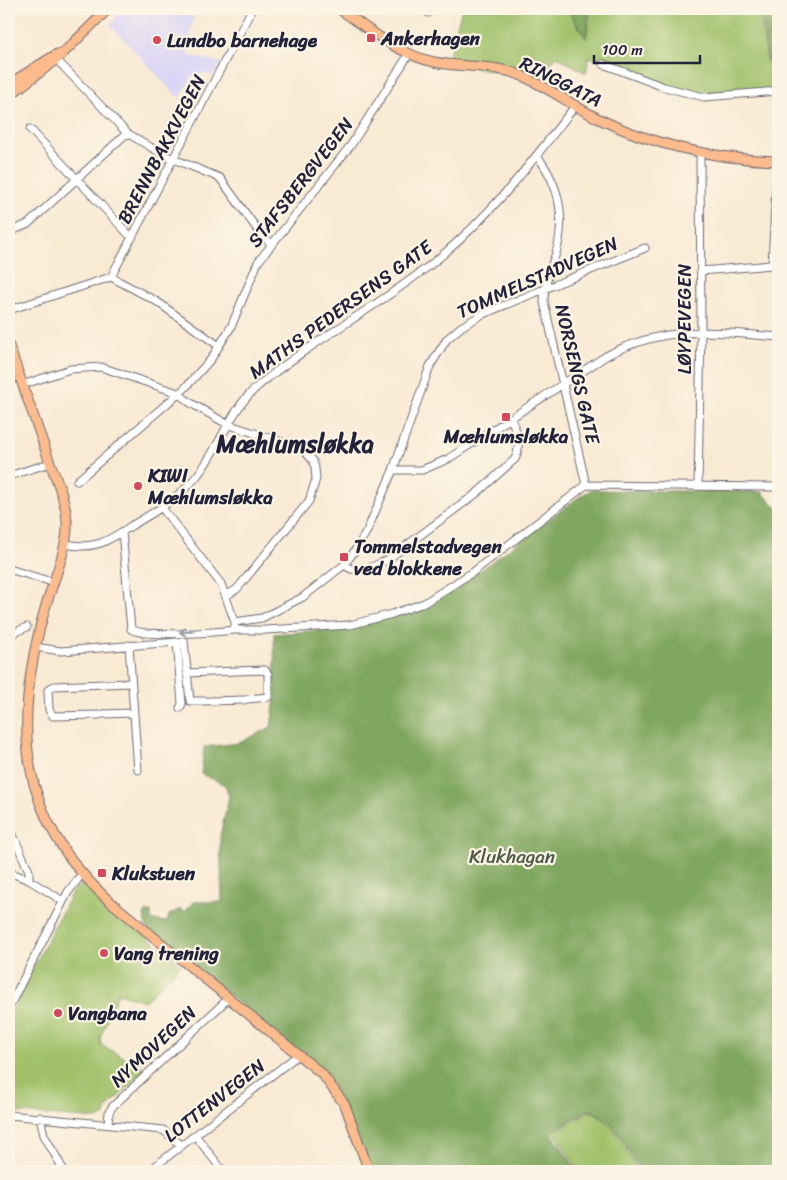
<svg xmlns="http://www.w3.org/2000/svg" width="787" height="1180" font-family="Sriracha,sans-serif">
<rect width="100%" height="100%" fill="#fcf5e5"/>
<filter id="ink" filterUnits="userSpaceOnUse"><feTurbulence type="fractalNoise" baseFrequency=".02" numOctaves="2"/><feDisplacementMap in="SourceGraphic" scale="10" xChannelSelector="R" yChannelSelector="G"/><feConvolveMatrix kernelMatrix="1 2 1 2 8 2 1 2 1" color-interpolation-filters="sRGB"/></filter>
<filter id="wash" filterUnits="userSpaceOnUse"><feTurbulence type="fractalNoise" baseFrequency=".0096" numOctaves="4" result="noise"/><feDisplacementMap in="SourceGraphic" scale="20" xChannelSelector="R" yChannelSelector="G"/><feGaussianBlur stdDeviation="1.12" result="paint"/><feColorMatrix in="noise" values="0 0 0 0 0 0 0 0 0 0 0 0 0 0 0 0 0 1.4 0 .05"/><feComposite in="paint" operator="in"/></filter>
<g filter="url(#wash)">
<rect width="100%" height="100%" fill="#f9ead4"/>
<path fill="#dbd6f6" d="M 122,9 L 194,9 L 188,55 L 221,63 L 213,77 L 205,73 L 192,76 L 180,99 L 110,25 Z"/>
<path fill="#a0c16a" stroke="#617252" d="M 462,9 L 564,9 L 571,15 L 586,39 L 591,9 L 759,9 L 767,62 L 778,62 L 778,89 L 706,94 L 668,86 L 589,57 L 586,73 L 556,56 L 539,81 L 447,61 Z
M 82,883 L 86,883 L 108,904 L 181,965 L 145,1001 L 118,993 L 100,1038 L 101,1045 L 146,1069 L 107,1108 L 105,1115 L 97,1119 L 9,1112 L 9,1015 L 72,892 Z
M 589,1111 C 612,1117 627,1152 639,1171 L 577,1171 L 573,1161 L 554,1132 Z"/>
<path fill="#80a75e" stroke="#51644c" d="M 568,9 L 589,9 L 586,37 Z
M 761,9 L 778,9 L 778,62 L 768,61 Z
M 591,490 L 762,492 L 778,509 L 778,1171 L 641,1171 C 628,1151 613,1115 588,1110 L 551,1132 L 571,1161 L 575,1171 L 372,1171 L 328,1077 L 146,927 L 144,914 L 146,912 L 151,912 L 151,920 L 167,922 L 169,915 L 180,909 L 185,912 L 193,902 L 222,902 L 220,836 L 229,797 L 226,787 L 222,783 L 201,774 L 204,747 L 239,743 L 271,727 L 275,699 L 274,634 L 347,628 L 403,615 L 424,607 L 455,589 L 579,497 Z"/>
</g>
<g filter="url(#ink)">
<g fill="none" stroke-linecap="round" stroke-linejoin="round">
<g stroke="#6d6871" stroke-width="9">
<path id="minor" d="M 427,9 L 428,13
M 54,57 L 127,133 L 164,155 L 220,178 L 257,229 L 271,244
M 603,64 L 664,87 L 704,97 L 778,91
M 30,129 L 132,238
M 538,157 C 559,185 566,218 556,253 C 550,270 544,284 544,302 L 586,485
M 9,232 L 28,224 L 127,133
M 701,271 L 772,265 L 776,186
M 111,277 L 252,9
M 9,310 L 111,277 L 156,301 L 219,346
M 22,385 L 70,369 L 101,367 L 178,393 L 189,402 L 227,424 L 303,449 L 313,461 L 315,468 L 316,479 L 309,501 L 237,589 L 226,596
M 393,470 L 422,470 L 448,459 L 606,356 C 663,325 716,331 778,337
M 9,476 L 50,463
M 77,481 L 184,389 L 211,359 L 231,327 L 258,262 L 351,145 L 409,54
M 698,486 L 701,331 L 700,153
M 162,508 L 221,584 L 235,622 L 262,618 L 303,597 L 344,565 L 356,549 L 367,531 L 393,470 L 430,366 L 447,339 L 461,327 L 483,314 L 645,248
M 122,532 L 131,629 C 144,638 217,632 235,630
M 65,544 C 95,550 106,542 131,526 C 155,512 179,498 197,476 C 220,447 229,411 258,386 C 313,340 378,307 434,262 C 490,217 532,162 575,106
M 344,565 L 351,569 L 365,570 L 387,560 L 477,493 L 515,459 C 522,444 517,432 511,419
M 9,569 L 52,582
M 235,622 L 235,630 L 266,630 L 350,625 L 392,614 L 424,603 L 473,572 L 586,485 L 778,487
M 9,635 L 27,627
M 177,642 L 184,641 L 190,701 L 206,701
M 129,645 L 138,770
M 35,647 L 61,651 L 177,642 L 182,704 L 180,708
M 187,673 L 265,670 L 268,674 L 268,697 L 248,699
M 210,701 L 244,700
M 103,714 L 133,713
M 99,715 L 53,716 L 49,710 L 48,690 L 54,686 L 131,683
M 9,750 L 10,741
M 9,826 L 29,871 L 29,880
M 9,872 L 29,880 L 63,901
M 9,1007 L 68,892 L 82,874
M 9,1115 L 163,1130 L 181,1145
M 40,1117 L 44,1135 L 64,1171
M 108,1123 L 109,1112 L 113,1106 L 229,998
M 195,1135 L 223,1171
M 149,1171 L 298,1055"/>
</g>
<g stroke="#6d6871" stroke-width="11">
<path id="major" d="M 339,9 C 368,28 399,55 434,62 C 462,68 493,64 520,75 C 547,87 572,105 599,119 C 656,146 716,159 778,161
M 9,84 L 57,54
M 9,96 L 56,60 L 108,9
M 9,346 C 22,384 36,422 49,460 C 56,479 66,500 67,521 C 69,546 51,587 44,612 C 13,725 17,816 107,899 L 322,1074 L 345,1105 L 369,1171"/>
</g>
<use href="#minor" stroke="#fff" stroke-width="7"/>
<use href="#major" stroke="#fbbb8d" stroke-width="9"/>
</g>
<defs><path id="oneway-shaft" d="M-6 0H5M1.5-3L5.5 0L1.5 3" fill="none" stroke-width="1.6" stroke-linecap="round" stroke-linejoin="round" transform="scale(1.25)"/></defs>
<use stroke="#9c9ca7" href="#oneway-shaft" transform="translate(187 632) rotate(177)"/>
</g>
<g fill="#d1495b" stroke="#fcf5e5" stroke-width="2">
<rect x="366" y="33" width="10" height="10" rx="2.5"/>
<circle cx="157" cy="40" r="5"/>
<rect x="501" y="412" width="10" height="10" rx="2.5"/>
<circle cx="138" cy="486" r="5"/>
<rect x="339" y="552" width="10" height="10" rx="2.5"/>
<rect x="97" y="868" width="10" height="10" rx="2.5"/>
<circle cx="104" cy="953" r="5"/>
<circle cx="58" cy="1013" r="5"/>
</g>
<g text-anchor="middle" stroke-width="4.5" stroke-linejoin="round" paint-order="stroke">
<g font-size="19" font-weight="bold" fill="#22223b" stroke="#fcf5e5" text-anchor="start">
<text x="381" y="45">Ankerhagen</text>
<text x="167" y="47">Lundbo barnehage</text>
<text x="506" y="443" text-anchor="middle">Mæhlumsløkka</text>
<text x="148" y="482">KIWI<tspan x="148" dy="22">Mæhlumsløkka</tspan></text>
<text x="354" y="553">Tommelstadvegen<tspan x="354" dy="22">ved blokkene</tspan></text>
<text x="112" y="880">Klukstuen</text>
<text x="114" y="960">Vang trening</text>
<text x="68" y="1020">Vangbana</text>
</g>
<g font-size="19" fill="#22223b" stroke="#fcf5e5">
<text transform="translate(561 81) rotate(27)" y="7">RINGGATA</text>
<text transform="translate(161 149) rotate(-62)" y="7">BRENNBAKKVEGEN</text>
<text transform="translate(300 182) rotate(-52)" y="7">STAFSBERGVEGEN</text>
<text transform="translate(537 277) rotate(-24)" y="7">TOMMELSTADVEGEN</text>
<text transform="translate(340 309) rotate(-36)" y="7">MATHS PEDERSENS GATE</text>
<text transform="translate(684 319) rotate(-90)" y="7">LØYPEVEGEN</text>
<text transform="translate(578 374) rotate(77)" y="7">NORSENGS GATE</text>
<text transform="translate(153 1046) rotate(-43)" y="7">NYMOVEGEN</text>
<text transform="translate(214 1100) rotate(-38)" y="7">LOTTENVEGEN</text>
</g>
<g font-size="19" fill="#4e5a4b" stroke="#fcf5e5">
<text x="512" y="863">Klukhagan</text>
</g>
<g font-size="24" font-weight="bold" fill="#22223b" stroke="#fcf5e5">
<text x="295" y="452">Mæhlumsløkka</text>
</g>
</g>
<rect width="787" height="1180" fill="none" stroke="#fcf5e5" stroke-width="30"/>
<path d="M594 55v8h106v-8" fill="none" stroke="#22223b" stroke-width="2.5"/>
<text x="602" y="55" font-size="15" fill="#22223b" stroke="#fcf5e5" stroke-width="4" paint-order="stroke">100 m</text>
</svg>
